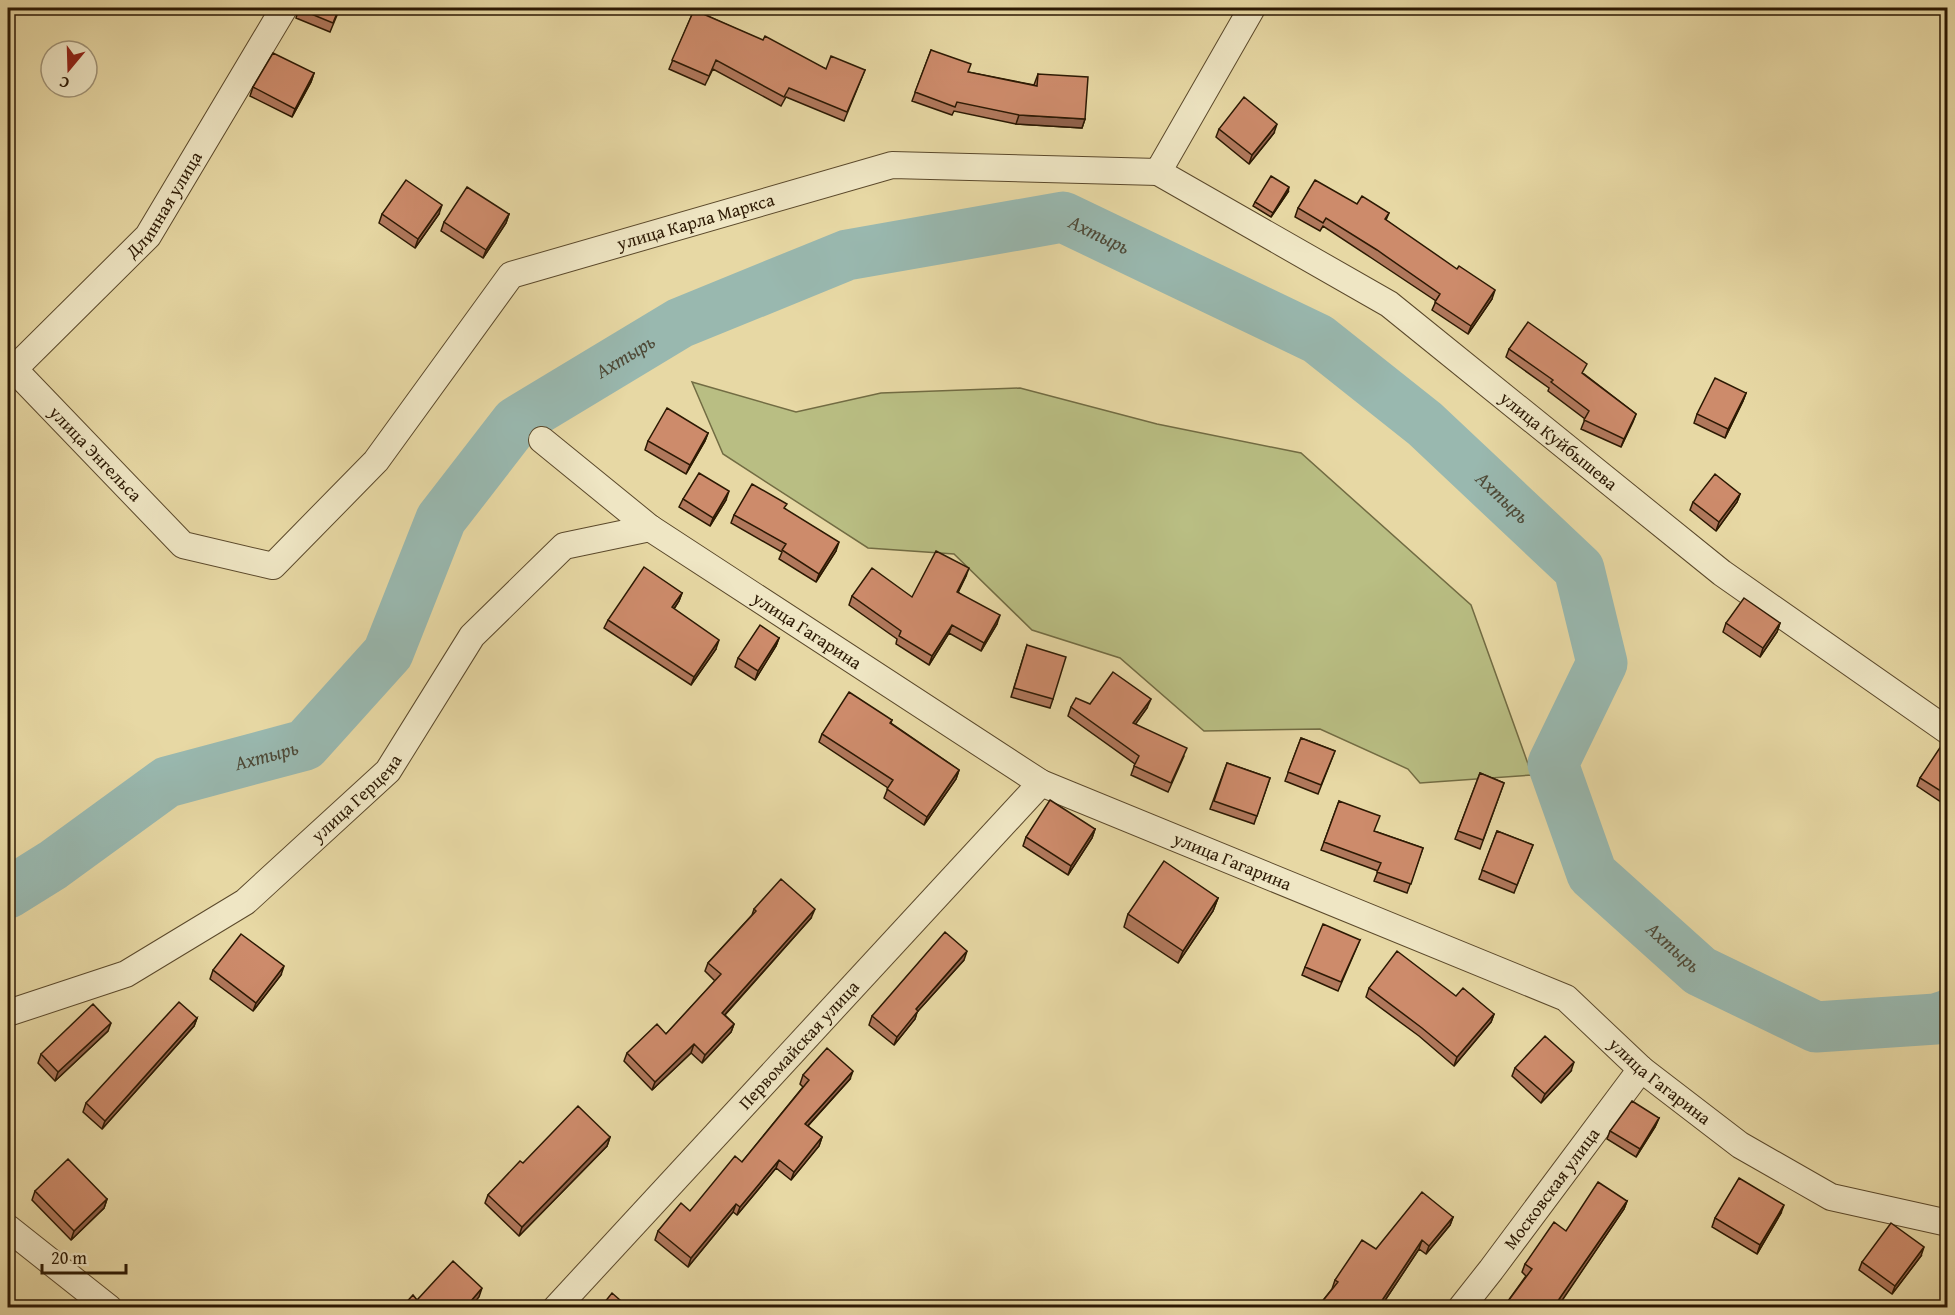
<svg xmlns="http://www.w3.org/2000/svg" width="1955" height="1315" font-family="'Gentium Book Plus',serif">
<rect width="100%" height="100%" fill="#e7d8a4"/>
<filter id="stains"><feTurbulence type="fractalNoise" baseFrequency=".00333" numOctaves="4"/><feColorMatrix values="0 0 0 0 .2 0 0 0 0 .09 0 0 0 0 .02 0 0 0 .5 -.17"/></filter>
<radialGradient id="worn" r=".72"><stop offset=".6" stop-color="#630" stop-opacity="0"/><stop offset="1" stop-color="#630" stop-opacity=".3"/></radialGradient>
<path fill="#b9be83" stroke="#726c43" stroke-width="1.5" d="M 692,382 L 796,412 L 881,393 L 1020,388 L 1157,424 L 1301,453 L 1471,605 L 1532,775 L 1420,783 L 1408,769 L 1320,729 L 1204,731 L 1120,658 L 1032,630 L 954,554 L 868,548 L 723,454 Z"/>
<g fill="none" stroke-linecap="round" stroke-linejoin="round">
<path stroke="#99b8af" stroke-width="51" id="s1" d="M 8,893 L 53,865 L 167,782 L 305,745 L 388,653 L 441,519 L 516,422 L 680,323 L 847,255 L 1063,217 L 1318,339 L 1425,424 L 1579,569 L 1602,663 L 1553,764 L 1592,874 L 1700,971 L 1816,1027 L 1936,1019 L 1948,1015"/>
<g stroke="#5b492b" stroke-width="28">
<g id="street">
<path id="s2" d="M 1158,172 L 1389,304 L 1722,573 L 1948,731"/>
<path id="s3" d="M 8,363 L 183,545 L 273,566 L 376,461 L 511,275 L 892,165 L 1158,172 L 1252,8"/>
<path id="s4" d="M 8,373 L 13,370 L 148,236 L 284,8"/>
<path id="s5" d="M 542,440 L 650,528 L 1041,783 L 1566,998 L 1641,1069 L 1740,1145 L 1831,1197 L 1948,1223"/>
<path id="s6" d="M 8,1013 L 126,974 L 245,902 L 388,771 L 472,636 L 564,546 L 650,528"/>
<path d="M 8,1228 L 109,1308"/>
<path id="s7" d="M 556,1308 L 1041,783"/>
<path id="s8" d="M 1461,1308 L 1491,1270 L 1641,1069"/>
</g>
</g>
<use href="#street" stroke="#efe6c4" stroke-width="26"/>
</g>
<path fill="#b0785c" stroke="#2c1903" stroke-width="1.5" d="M 299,8 L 340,8 L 330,32 L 296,18 Z
M 694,10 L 826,69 L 865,70 L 844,121 L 786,97 L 781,106 L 713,69 L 705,85 L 669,69 Z
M 931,50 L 968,72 L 1034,85 L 1038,74 L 1085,119 L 1082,128 L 1016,124 L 954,111 L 952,115 L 912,101 Z
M 314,73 L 311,82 L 292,117 L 250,96 L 253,87 Z
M 1219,129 L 1274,133 L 1249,164 L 1216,137 Z
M 1288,192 L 1271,217 L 1253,206 L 1255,202 Z
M 1357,204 L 1389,213 L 1386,220 L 1492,299 L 1468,334 L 1432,310 L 1436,301 L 1373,259 L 1323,226 L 1320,231 L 1295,217 L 1298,208 Z
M 382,214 L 439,214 L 415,248 L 379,223 Z
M 509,214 L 506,223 L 483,258 L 441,231 L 444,222 Z
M 1509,349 L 1584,374 L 1636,414 L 1621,447 L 1581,429 L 1585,419 L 1548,391 L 1549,388 L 1506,357 Z
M 1746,393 L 1743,401 L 1725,438 L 1694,423 L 1697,414 Z
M 708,433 L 705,441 L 686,474 L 645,450 L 648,441 Z
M 1740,494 L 1737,502 L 1716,531 L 1690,510 L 1693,502 Z
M 683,499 L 726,500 L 710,526 L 679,507 Z
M 785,509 L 836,551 L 816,582 L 779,559 L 782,552 L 731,523 L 734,515 Z
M 966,576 L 958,592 L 997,624 L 981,651 L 949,633 L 929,665 L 896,644 L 897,639 L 849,605 L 852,596 L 912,597 Z
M 682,593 L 679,601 L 674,609 L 716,649 L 691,685 L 604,628 L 608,620 Z
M 1726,623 L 1780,623 L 1777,632 L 1760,657 L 1723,632 Z
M 779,638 L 776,646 L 755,680 L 735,667 L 738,658 Z
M 1027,645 L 1053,699 L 1050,708 L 1011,697 Z
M 1090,704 L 1147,708 L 1135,724 L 1184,756 L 1168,792 L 1131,775 L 1135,764 L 1068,716 L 1071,707 Z
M 892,720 L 891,723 L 959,770 L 956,779 L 924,825 L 884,798 L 888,788 L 819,742 L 822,734 Z
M 1301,738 L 1335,751 L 1318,794 L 1285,781 Z
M 1947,746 L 1947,806 L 1917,786 L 1920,778 Z
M 1227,763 L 1270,778 L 1254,824 L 1210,809 Z
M 1480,773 L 1504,783 L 1480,849 L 1455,839 Z
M 1339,801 L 1374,831 L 1423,848 L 1407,893 L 1374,881 L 1378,871 L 1321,850 Z
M 1095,829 L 1092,838 L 1068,875 L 1023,846 L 1026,837 Z
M 1497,831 L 1533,845 L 1514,893 L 1479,879 Z
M 1218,898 L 1213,911 L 1178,963 L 1124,927 L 1128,914 Z
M 754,909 L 811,918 L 725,1015 L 734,1024 L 731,1032 L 702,1063 L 691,1053 L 652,1090 L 624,1061 L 627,1053 L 666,1034 L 715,981 L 705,971 L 708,963 L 752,915 Z
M 1360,940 L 1338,991 L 1302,975 L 1305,967 Z
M 964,960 L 917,1012 L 915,1019 L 894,1045 L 869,1025 L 872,1016 Z
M 213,970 L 281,975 L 253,1011 L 210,979 Z
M 1369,988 L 1494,1014 L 1491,1022 L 1454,1066 L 1419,1036 L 1366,997 Z
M 197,1018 L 194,1026 L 102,1129 L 83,1112 L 86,1103 Z
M 108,1031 L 55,1081 L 38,1063 L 41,1054 Z
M 1515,1068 L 1571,1071 L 1541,1103 L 1512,1076 Z
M 803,1075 L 850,1079 L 808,1126 L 822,1137 L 819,1146 L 791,1180 L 776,1168 L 737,1215 L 733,1212 L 688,1267 L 655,1240 L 658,1231 L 690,1211 L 742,1162 L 803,1087 L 800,1084 Z
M 1659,1118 L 1655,1127 L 1636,1157 L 1607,1139 L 1610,1131 Z
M 610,1137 L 607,1146 L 519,1236 L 485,1203 L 488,1195 L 523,1163 Z
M 35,1191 L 107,1199 L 104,1208 L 71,1240 L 32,1200 Z
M 1627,1201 L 1624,1209 L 1559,1304 L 1561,1305 L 1560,1308 L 1503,1308 L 1526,1276 L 1522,1272 L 1525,1264 L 1566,1231 Z
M 1781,1213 L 1757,1254 L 1712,1227 L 1715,1218 Z
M 1453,1217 L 1450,1225 L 1426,1254 L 1419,1249 L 1380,1308 L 1317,1308 L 1332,1289 L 1335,1280 L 1376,1249 Z
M 1921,1256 L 1892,1294 L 1859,1270 L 1862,1262 Z"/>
<path fill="#90614b" stroke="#2c1903" stroke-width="1.5" d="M 314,73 L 311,82 L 292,117 L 295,109 Z
M 1019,115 L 1085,119 L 1082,128 L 1016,124 Z
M 1277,124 L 1274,133 L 1249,164 L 1252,155 Z
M 1289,187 L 1288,192 L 1271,217 L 1273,213 Z
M 442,205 L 439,214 L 415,248 L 418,239 Z
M 509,214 L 506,223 L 483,258 L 486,250 Z
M 13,234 L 10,243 L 8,245 L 8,239 Z
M 1495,290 L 1492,299 L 1468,334 L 1471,326 Z
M 1746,393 L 1743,401 L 1725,438 L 1728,429 Z
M 1636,414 L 1633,422 L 1621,447 L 1624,439 Z
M 708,433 L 705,441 L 686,474 L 690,465 Z
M 729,491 L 726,500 L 710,526 L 713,518 Z
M 1740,494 L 1737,502 L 1716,531 L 1719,522 Z
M 839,542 L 836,551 L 816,582 L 819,574 Z
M 969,568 L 966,576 L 954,601 L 957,592 Z
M 682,593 L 679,601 L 669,616 L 672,607 Z
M 1000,615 L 997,624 L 981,651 L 984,643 Z
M 1780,623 L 1777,632 L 1760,657 L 1763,648 Z
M 952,625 L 949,633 L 929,665 L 932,656 Z
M 779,638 L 776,646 L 755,680 L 758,671 Z
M 719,640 L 716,649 L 691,685 L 694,677 Z
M 1151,699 L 1147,708 L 1130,732 L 1133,723 Z
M 959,770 L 956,779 L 924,825 L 927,817 Z
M 1095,829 L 1092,838 L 1068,875 L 1071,866 Z
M 1218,898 L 1213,911 L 1178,963 L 1183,951 Z
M 815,909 L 811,918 L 719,1021 L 722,1013 Z
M 967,951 L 964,960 L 917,1012 L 915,1019 L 894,1045 L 897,1037 L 916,1009 Z
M 284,966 L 281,975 L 253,1011 L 256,1003 Z
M 1494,1014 L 1491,1022 L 1454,1066 L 1457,1057 Z
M 197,1018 L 194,1026 L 102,1129 L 105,1121 Z
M 111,1023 L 108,1031 L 55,1081 L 58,1072 Z
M 734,1024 L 731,1032 L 702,1063 L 705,1055 Z
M 694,1044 L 691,1053 L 652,1090 L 655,1082 Z
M 1574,1062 L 1571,1071 L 1541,1103 L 1545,1094 Z
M 853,1071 L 850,1079 L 802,1132 L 805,1124 Z
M 1659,1118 L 1655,1127 L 1636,1157 L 1640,1149 Z
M 610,1137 L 607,1146 L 519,1236 L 522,1227 Z
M 822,1137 L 819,1146 L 791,1180 L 794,1172 Z
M 779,1160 L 776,1168 L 737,1215 L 740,1207 Z
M 107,1199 L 104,1208 L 71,1240 L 74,1231 Z
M 1627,1201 L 1624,1209 L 1557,1308 L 1557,1302 Z
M 736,1204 L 733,1212 L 688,1267 L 691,1258 Z
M 1784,1205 L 1781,1213 L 1757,1254 L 1760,1245 Z
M 1453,1217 L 1450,1225 L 1426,1254 L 1429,1246 Z
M 1422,1240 L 1419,1249 L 1380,1308 L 1377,1308 Z
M 1924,1247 L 1921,1256 L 1892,1294 L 1895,1286 Z
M 482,1288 L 479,1297 L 470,1308 L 465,1308 Z"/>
<path fill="#cd8b6b" stroke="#2c1903" stroke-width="1.5" d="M 299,8 L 339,8 L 333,23 L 299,9 Z
M 694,10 L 763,40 L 765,36 L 826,69 L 831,56 L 865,70 L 847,112 L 789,88 L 784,97 L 716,60 L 709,76 L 672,60 Z
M 931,50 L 971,64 L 968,72 L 1037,86 L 1038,74 L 1088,77 L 1085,119 L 1019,115 L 957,102 L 955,107 L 915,92 Z
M 273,53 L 314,73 L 295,109 L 253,87 Z
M 1244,97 L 1277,124 L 1252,155 L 1219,129 Z
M 1271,176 L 1289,187 L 1273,213 L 1255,202 Z
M 406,180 L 442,205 L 418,239 L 382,214 Z
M 1315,180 L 1357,204 L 1362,196 L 1389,213 L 1385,219 L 1457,269 L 1459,266 L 1495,290 L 1471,326 L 1435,302 L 1440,294 L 1377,250 L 1326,218 L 1323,223 L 1298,208 Z
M 467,187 L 509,214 L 486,250 L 444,222 Z
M 8,228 L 13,234 L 8,239 Z
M 1528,322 L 1587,364 L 1582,373 L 1636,414 L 1624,439 L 1584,420 L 1589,411 L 1551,382 L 1553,380 L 1509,349 Z
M 1715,378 L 1746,393 L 1728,429 L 1697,414 Z
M 667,408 L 708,433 L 690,465 L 648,441 Z
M 699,473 L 729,491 L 713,518 L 683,499 Z
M 1715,474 L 1740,494 L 1719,522 L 1693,502 Z
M 752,484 L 787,504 L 784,508 L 839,542 L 819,574 L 782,550 L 786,544 L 734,515 Z
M 936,551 L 969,568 L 957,592 L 1000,615 L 984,643 L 952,625 L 932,656 L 899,636 L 901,631 L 852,596 L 872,568 L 912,597 Z
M 644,567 L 682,593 L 672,607 L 719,640 L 694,677 L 608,620 Z
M 1744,598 L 1780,623 L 1763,648 L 1726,623 Z
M 760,625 L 779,638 L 758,671 L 738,658 Z
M 1027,645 L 1066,657 L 1053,699 L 1014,688 Z
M 1113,672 L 1151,699 L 1133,723 L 1187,748 L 1171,783 L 1134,766 L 1139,756 L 1071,707 L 1076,698 L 1090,704 Z
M 849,692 L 892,720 L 890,723 L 959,770 L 927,817 L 887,789 L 893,780 L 822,734 Z
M 1301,738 L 1335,751 L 1321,785 L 1288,772 Z
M 1943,743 L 1947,746 L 1947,795 L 1920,778 Z
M 1227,763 L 1270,778 L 1257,816 L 1214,801 Z
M 1480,773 L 1504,783 L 1483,840 L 1458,831 Z
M 1050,800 L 1095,829 L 1071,866 L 1026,837 Z
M 1339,801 L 1380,816 L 1374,831 L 1423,848 L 1411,884 L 1377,872 L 1381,863 L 1324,842 Z
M 1497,831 L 1533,845 L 1517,885 L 1482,870 Z
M 1164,861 L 1218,898 L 1183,951 L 1128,914 Z
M 781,879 L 815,909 L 722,1013 L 734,1024 L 705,1055 L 694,1044 L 655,1082 L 627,1053 L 657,1024 L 666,1034 L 721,974 L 708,963 L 756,911 L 754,909 Z
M 1323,924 L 1360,940 L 1341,982 L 1305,967 Z
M 945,932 L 967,951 L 916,1009 L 918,1011 L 897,1037 L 872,1016 Z
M 241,934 L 284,966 L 256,1003 L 213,970 Z
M 1397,951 L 1456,996 L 1463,988 L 1494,1014 L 1457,1057 L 1422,1028 L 1369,988 Z
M 179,1002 L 197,1018 L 105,1121 L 86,1103 Z
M 93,1004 L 111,1023 L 58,1072 L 41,1054 Z
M 1545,1036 L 1574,1062 L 1545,1094 L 1515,1068 Z
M 827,1048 L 853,1071 L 805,1124 L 822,1137 L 794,1172 L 779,1160 L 740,1207 L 736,1204 L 691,1258 L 658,1231 L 681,1203 L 690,1211 L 735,1156 L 742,1162 L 809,1080 L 803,1075 Z
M 1632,1101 L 1659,1118 L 1640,1149 L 1610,1131 Z
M 578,1106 L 610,1137 L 522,1227 L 488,1195 L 520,1161 L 523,1163 Z
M 68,1159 L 107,1199 L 74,1231 L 35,1191 Z
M 1739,1178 L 1784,1205 L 1760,1245 L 1715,1218 Z
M 1598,1182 L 1627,1201 L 1557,1302 L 1561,1305 L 1559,1308 L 1503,1308 L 1532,1269 L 1525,1264 L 1554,1222 L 1566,1231 Z
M 1422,1192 L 1453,1217 L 1429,1246 L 1422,1240 L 1377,1308 L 1375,1308 L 1370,1304 L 1367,1308 L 1317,1308 L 1338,1282 L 1335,1280 L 1362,1240 L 1376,1249 Z
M 1891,1223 L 1924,1247 L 1895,1286 L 1862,1262 Z
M 453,1261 L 482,1288 L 465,1308 L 401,1308 L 413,1295 L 417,1300 Z
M 612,1293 L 629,1308 L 600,1308 Z"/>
<g text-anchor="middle" stroke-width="6" stroke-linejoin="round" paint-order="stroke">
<g font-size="18" fill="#2c1903" stroke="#efe6c4">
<text dy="6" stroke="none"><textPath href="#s4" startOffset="231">Длинная улица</textPath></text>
<text dy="6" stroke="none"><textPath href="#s3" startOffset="914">улица Карла Маркса</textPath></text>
<text dy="6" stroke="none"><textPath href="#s2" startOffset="484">улица Куйбышева</textPath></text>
<text dy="6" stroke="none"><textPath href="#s3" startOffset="126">улица Энгельса</textPath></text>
<text dy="6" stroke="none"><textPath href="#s5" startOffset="327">улица Гагарина</textPath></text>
<text dy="6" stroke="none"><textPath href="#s6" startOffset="416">улица Герцена</textPath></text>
<text dy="6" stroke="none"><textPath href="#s5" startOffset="813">улица Гагарина</textPath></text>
<text dy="6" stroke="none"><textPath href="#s7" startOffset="358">Первомайская улица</textPath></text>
<text dy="6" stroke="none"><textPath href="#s5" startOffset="1299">улица Гагарина</textPath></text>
<text dy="6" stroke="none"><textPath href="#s8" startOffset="150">Московская улица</textPath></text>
</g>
<g font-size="20" font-style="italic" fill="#4d4937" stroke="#efe6c4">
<text dy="7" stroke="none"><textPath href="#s1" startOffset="1359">Ахтырь</textPath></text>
<text dy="7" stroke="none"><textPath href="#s1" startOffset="855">Ахтырь</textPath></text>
<text dy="7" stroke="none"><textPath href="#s1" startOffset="1845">Ахтырь</textPath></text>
<text dy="7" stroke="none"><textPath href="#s1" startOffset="297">Ахтырь</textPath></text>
<text dy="7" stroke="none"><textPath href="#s1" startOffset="2385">Ахтырь</textPath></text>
</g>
</g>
<rect width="1955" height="1315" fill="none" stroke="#e7d8a4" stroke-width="30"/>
<rect x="9" y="9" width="1937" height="1297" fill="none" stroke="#2c1903" stroke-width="3"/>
<rect x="15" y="15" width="1925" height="1285" fill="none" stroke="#2c1903" stroke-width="1.5"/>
<g transform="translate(69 69) rotate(199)"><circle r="28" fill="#efe6c4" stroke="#a19477" stroke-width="1.5"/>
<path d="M0-4.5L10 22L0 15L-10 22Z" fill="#8f2418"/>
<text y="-9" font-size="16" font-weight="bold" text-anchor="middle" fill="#2c1903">С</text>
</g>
<path d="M42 1264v9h84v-9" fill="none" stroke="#2c1903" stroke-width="3"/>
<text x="51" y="1264" font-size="18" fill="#2c1903" stroke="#efe6c4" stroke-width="4.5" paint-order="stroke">20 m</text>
<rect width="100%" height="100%" filter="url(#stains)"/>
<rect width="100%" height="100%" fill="url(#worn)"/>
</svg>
